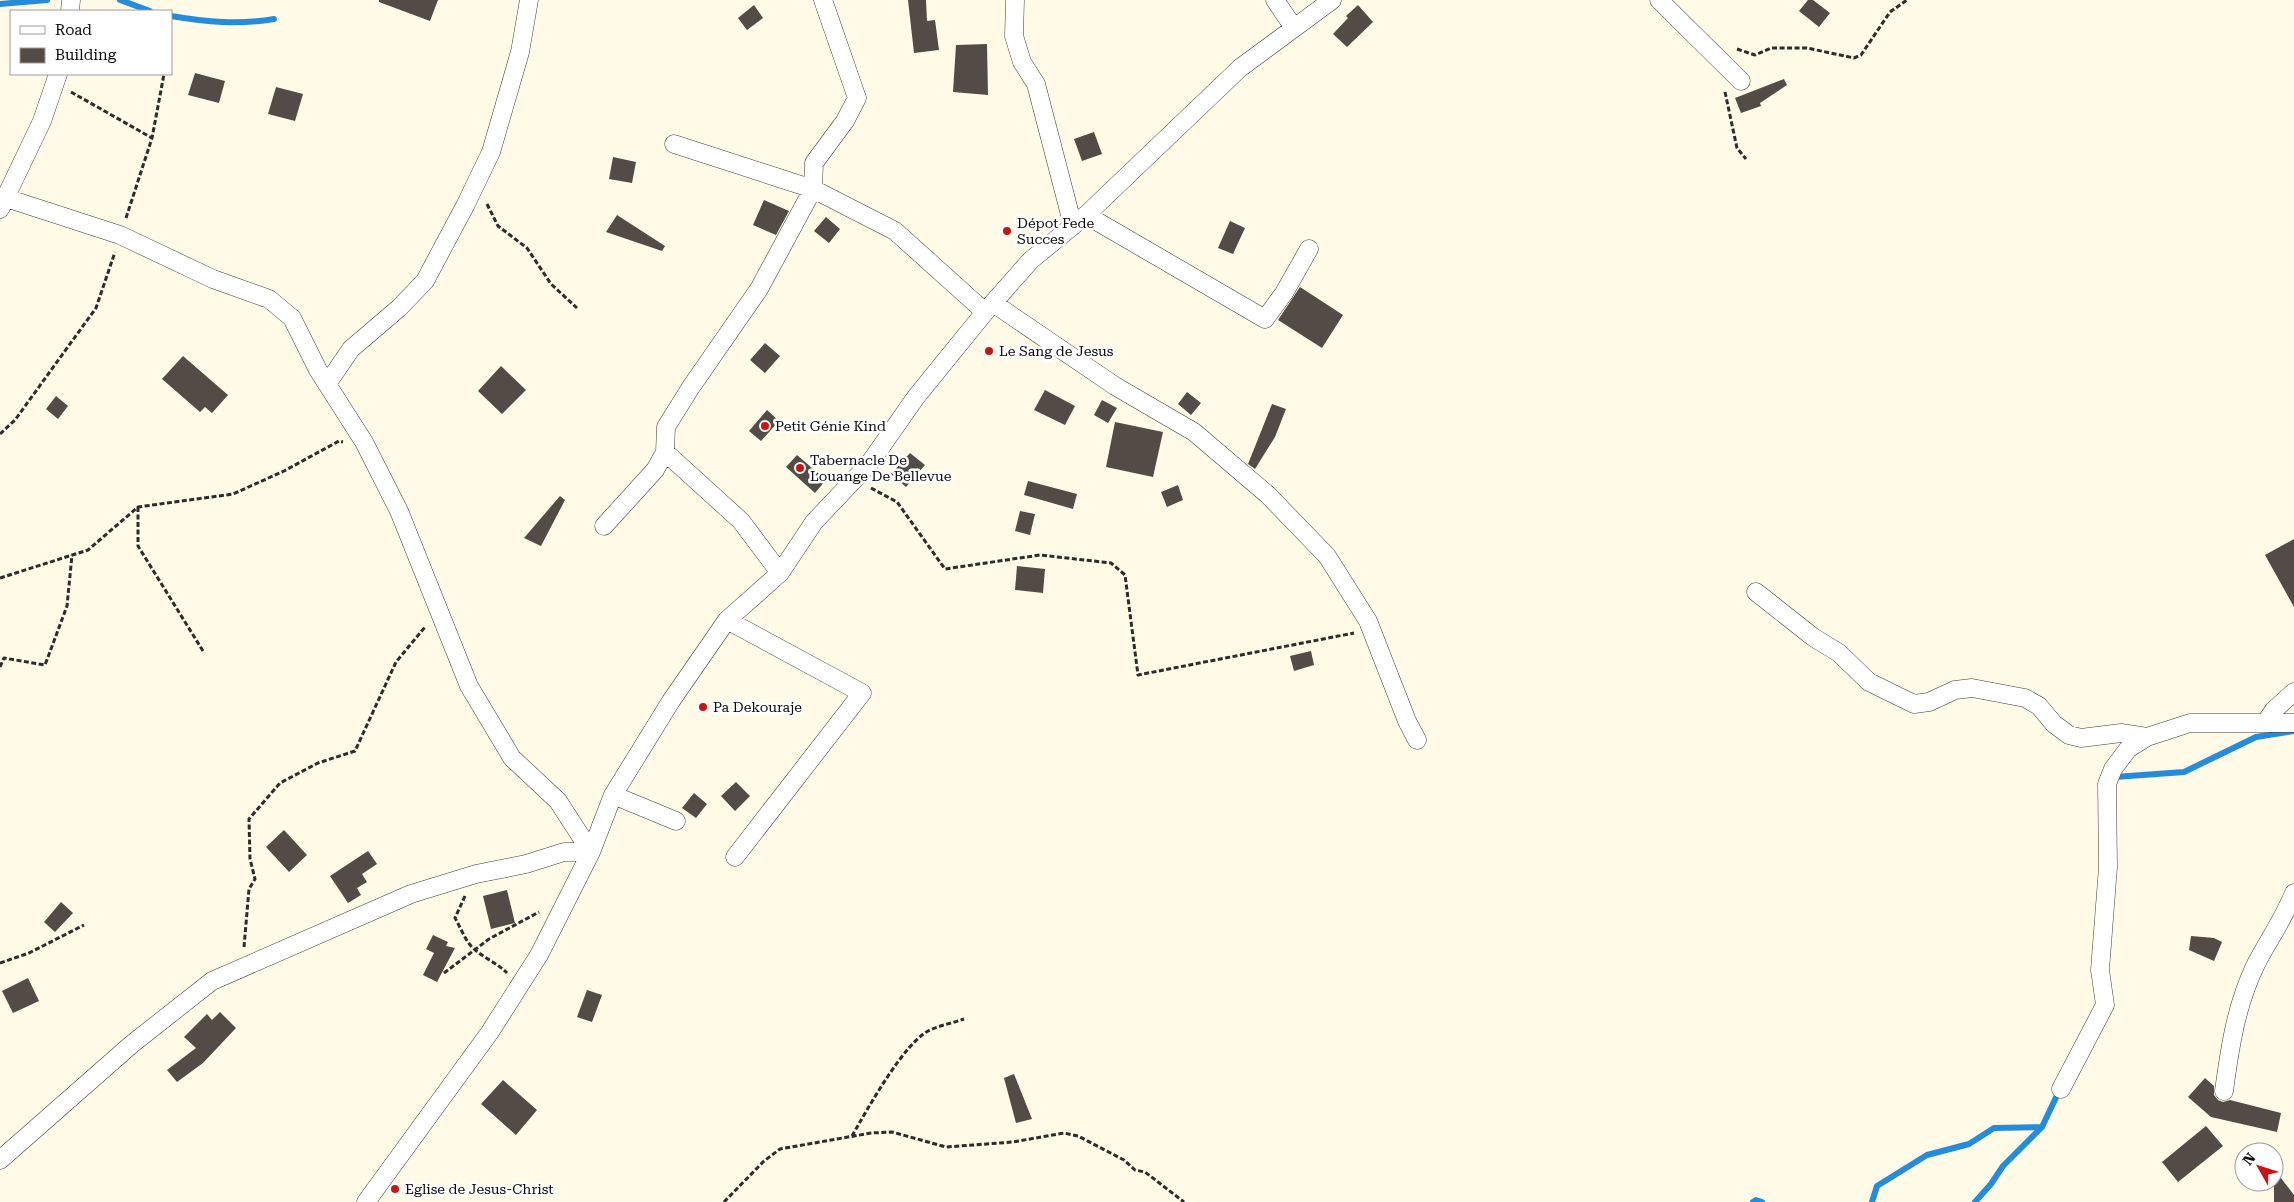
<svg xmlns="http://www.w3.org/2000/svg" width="2294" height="1202" font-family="'Roboto Serif',serif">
<rect width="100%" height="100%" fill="#fffbe7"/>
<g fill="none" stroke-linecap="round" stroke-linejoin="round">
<path stroke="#248cdb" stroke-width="6" d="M 120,0 L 150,11
M 0,4 L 47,0
M 171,16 C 206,22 239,25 274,19
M 2114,779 L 2115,777 L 2184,772 L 2256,737 L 2294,731
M 1753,1202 L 1756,1200 L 1762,1202
M 1872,1202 L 1877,1186 L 1927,1155 L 1969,1144 L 1994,1128 L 2042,1127
M 1975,1202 L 1991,1184 L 2003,1166 L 2042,1127 L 2060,1089"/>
</g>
<path fill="#534b45" d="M 379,0 L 438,0 L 430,21 L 379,2 Z
M 908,0 L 926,0 L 927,21 L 935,20 L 939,50 L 914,53 Z
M 1808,0 L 1813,0 L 1830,13 L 1819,27 L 1799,11 Z
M 754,5 L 763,18 L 747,30 L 738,18 Z
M 1358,5 L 1373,22 L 1347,47 L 1333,34 L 1348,18 L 1346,16 Z
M 987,44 L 988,95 L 953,92 L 956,45 Z
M 195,73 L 225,81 L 219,103 L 188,95 Z
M 1784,79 L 1787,85 L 1760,103 L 1761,106 L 1741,113 L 1735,98 Z
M 276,87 L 303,94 L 295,121 L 268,114 Z
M 1094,132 L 1102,154 L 1082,161 L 1074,139 Z
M 613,157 L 636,162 L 632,183 L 609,179 Z
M 764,200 L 789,211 L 776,235 L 753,225 Z
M 617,215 L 665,246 L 662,251 L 606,232 Z
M 826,217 L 840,229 L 829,243 L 814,231 Z
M 1230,221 L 1245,228 L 1233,254 L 1218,248 Z
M 1300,287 L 1343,315 L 1322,348 L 1278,320 Z
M 765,343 L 780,356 L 765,373 L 750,360 Z
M 183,356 L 228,395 L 212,413 L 205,407 L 200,412 L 162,379 Z
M 501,366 L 526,390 L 502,414 L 478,391 Z
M 1045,390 L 1075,406 L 1065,425 L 1034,410 Z
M 1187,392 L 1201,403 L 1191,415 L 1178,404 Z
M 56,396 L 68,406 L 58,419 L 46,409 Z
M 1102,400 L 1117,408 L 1108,423 L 1094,415 Z
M 1272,404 L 1286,409 L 1275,437 L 1255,469 L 1248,464 Z
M 767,410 L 779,421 L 761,441 L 749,431 Z
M 1115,422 L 1163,432 L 1153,477 L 1106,467 Z
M 910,453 L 925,465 L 906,487 L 891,474 Z
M 797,455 L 826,480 L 815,493 L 786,467 Z
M 1028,481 L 1077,494 L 1073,509 L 1024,495 Z
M 1178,485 L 1183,500 L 1167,507 L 1161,492 Z
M 560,496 L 565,500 L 541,546 L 524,538 Z
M 1020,511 L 1035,514 L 1030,535 L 1015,531 Z
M 2294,539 L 2294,607 L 2265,555 Z
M 1017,566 L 1045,569 L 1043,593 L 1015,590 Z
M 1311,651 L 1314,665 L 1294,671 L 1290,656 Z
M 736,782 L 750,796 L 735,811 L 721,796 Z
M 694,793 L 707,804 L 696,818 L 682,808 Z
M 284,830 L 307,855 L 289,872 L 266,847 Z
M 368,851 L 377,864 L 362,874 L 367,882 L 357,888 L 361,895 L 348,903 L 330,876 Z
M 507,890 L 515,923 L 491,929 L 483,896 Z
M 61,902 L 73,913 L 55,932 L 44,922 Z
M 433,935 L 448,942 L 446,946 L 455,948 L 437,982 L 423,975 L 434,953 L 426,949 Z
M 2191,936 L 2214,938 L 2222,942 L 2214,961 L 2189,950 Z
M 28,978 L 39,1001 L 13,1013 L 2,991 Z
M 587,990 L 602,995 L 592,1022 L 577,1017 Z
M 220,1012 L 236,1028 L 203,1063 L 177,1082 L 167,1070 L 196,1048 L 184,1037 L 207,1014 L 212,1020 Z
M 1014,1074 L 1032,1119 L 1016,1123 L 1004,1078 Z
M 2205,1078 L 2214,1086 L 2214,1095 L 2218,1100 L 2223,1102 L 2230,1100 L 2281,1113 L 2277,1132 L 2211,1117 L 2188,1097 Z
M 503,1080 L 537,1110 L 516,1135 L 481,1104 Z
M 2206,1126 L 2223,1146 L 2178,1182 L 2162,1162 Z
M 2274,1169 L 2294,1195 L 2294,1202 L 2274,1202 Z"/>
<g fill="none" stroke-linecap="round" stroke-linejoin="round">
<g stroke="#3d3d3d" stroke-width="19">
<path id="minor" d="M 1015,0 L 1014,36 L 1022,62 L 1036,84 L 1073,226
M 1275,0 L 1294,28
M 1659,0 L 1741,81
M 70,11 L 71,0
M 674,144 L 813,189 L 895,231 L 985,312
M 6,198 L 120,235 L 213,279 L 269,299 L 292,318 L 318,370 L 364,442 L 399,511 L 469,686 L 512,758 L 558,801 L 591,852
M 0,209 L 42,121 L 58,74
M 1086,215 L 1265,319 L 1284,293 L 1309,249
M 993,303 L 1115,386 L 1194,432 L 1268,495 L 1327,556 L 1368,621 L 1407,721 L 1417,740
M 327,384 L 351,349 L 399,308 L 425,281 L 466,204 L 491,152 L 520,52 L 529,0
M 604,526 L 655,470 L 665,452
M 780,573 L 741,521 L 665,452 L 666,427 L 691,387 L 759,289 L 813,189 L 814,163 L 845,121 L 857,98 L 823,0
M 1756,592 L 1813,637 L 1839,653 L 1869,682 L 1914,704 L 1929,702 L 1955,690 L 1972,688 L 2025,698 L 2039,706 L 2054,724 L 2069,735 L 2081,738 L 2121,733 L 2147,737
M 727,620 L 862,693 L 735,857
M 2265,723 L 2274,710 L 2294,692
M 613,795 L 676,821
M 2061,1089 L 2105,1005 L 2100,970 L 2108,867 L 2107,784 L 2113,769 L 2128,749 L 2147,737 L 2190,723 L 2294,723
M 2224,1091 C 2230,1047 2236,1005 2256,964 C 2269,939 2283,920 2294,893
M 0,1160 L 132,1044 L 212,981 L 411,894 L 476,874 L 526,864 L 564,852 L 591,852
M 366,1202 L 490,1032 L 539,955 L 591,852 L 613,795 L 671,701 L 727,620 L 780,573 L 814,522 L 869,464 L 916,397 L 985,312 L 1031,260 L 1086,215 L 1240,68 L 1332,0"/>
</g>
<path stroke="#2c2c2c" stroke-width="3" stroke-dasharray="5 2.5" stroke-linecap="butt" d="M 1737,49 L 1755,55 L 1771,48 L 1807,48 L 1854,58 L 1861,55 L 1890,12 L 1907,0
M 71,92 L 152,138
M 1725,92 L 1737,148 L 1746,159
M 487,204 L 498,226 L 527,248 L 551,284 L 577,308
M 126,218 L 152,138 L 164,74
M 0,434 L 15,420 L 96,308 L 115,252
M 871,488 L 897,502 L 945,569 L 1040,555 L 1111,563 L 1125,575 L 1138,675 L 1354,633
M 138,507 L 138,546 L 203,651
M 0,578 L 88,550 L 138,507 L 233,494 L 284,471 L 339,441 L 343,442
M 0,667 L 4,658 L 45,665 L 67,606 L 72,555
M 465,896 L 455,918 C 461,928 465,941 474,949 C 484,958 497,963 507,973
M 244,947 L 249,889 L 255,879 L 250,859 L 249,819 L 280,783 L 318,763 L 355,751 L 396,662 L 425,627
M 0,963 L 29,953 L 84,925
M 444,973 L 489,939 L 539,912
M 852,1136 C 867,1110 904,1042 930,1030 C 941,1025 953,1023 964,1019
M 724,1202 L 764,1161 L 780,1149 L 871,1133 L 892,1132 L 946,1147 L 1013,1142 L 1064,1133 L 1078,1136 L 1124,1160 L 1135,1170 L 1145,1172 L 1184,1202"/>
<use href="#minor" stroke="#fff" stroke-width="18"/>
</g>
<g fill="#c71517" stroke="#fff" stroke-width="2">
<circle cx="1007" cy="231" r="5"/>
<circle cx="989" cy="351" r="5"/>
<circle cx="765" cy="426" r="5"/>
<circle cx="800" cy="468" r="5"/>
<circle cx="703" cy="707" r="5"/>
<circle cx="395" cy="1189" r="5"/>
</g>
<g text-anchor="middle" stroke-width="5" stroke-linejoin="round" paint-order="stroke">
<g font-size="14" fill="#0a0a0a" stroke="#fff" text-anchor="start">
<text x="1017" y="228">Dépot Fede<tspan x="1017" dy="16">Succes</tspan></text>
<text x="999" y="356">Le Sang de Jesus</text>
<text x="775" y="431">Petit Génie Kind</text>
<text x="810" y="465">Tabernacle De<tspan x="810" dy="16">Louange De Bellevue</tspan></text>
<text x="713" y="712">Pa Dekouraje</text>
<text x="405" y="1194">Eglise de Jesus-Christ</text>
</g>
</g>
<rect x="10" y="10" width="162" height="65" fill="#ffffff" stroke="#9d9d9d"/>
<rect x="20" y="26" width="25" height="8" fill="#ffffff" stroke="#9d9d9d"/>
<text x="55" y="35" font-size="15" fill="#0a0a0a">Road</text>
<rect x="20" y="48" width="25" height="15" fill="#534b45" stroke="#9d9d9d"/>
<text x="55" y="60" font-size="15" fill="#0a0a0a">Building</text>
<g transform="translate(2259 1167) rotate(309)"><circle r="24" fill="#ffffff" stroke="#9d9d9d"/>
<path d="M0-4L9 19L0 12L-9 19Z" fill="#c71517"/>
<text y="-8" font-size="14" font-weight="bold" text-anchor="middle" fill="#0a0a0a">N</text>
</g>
</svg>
